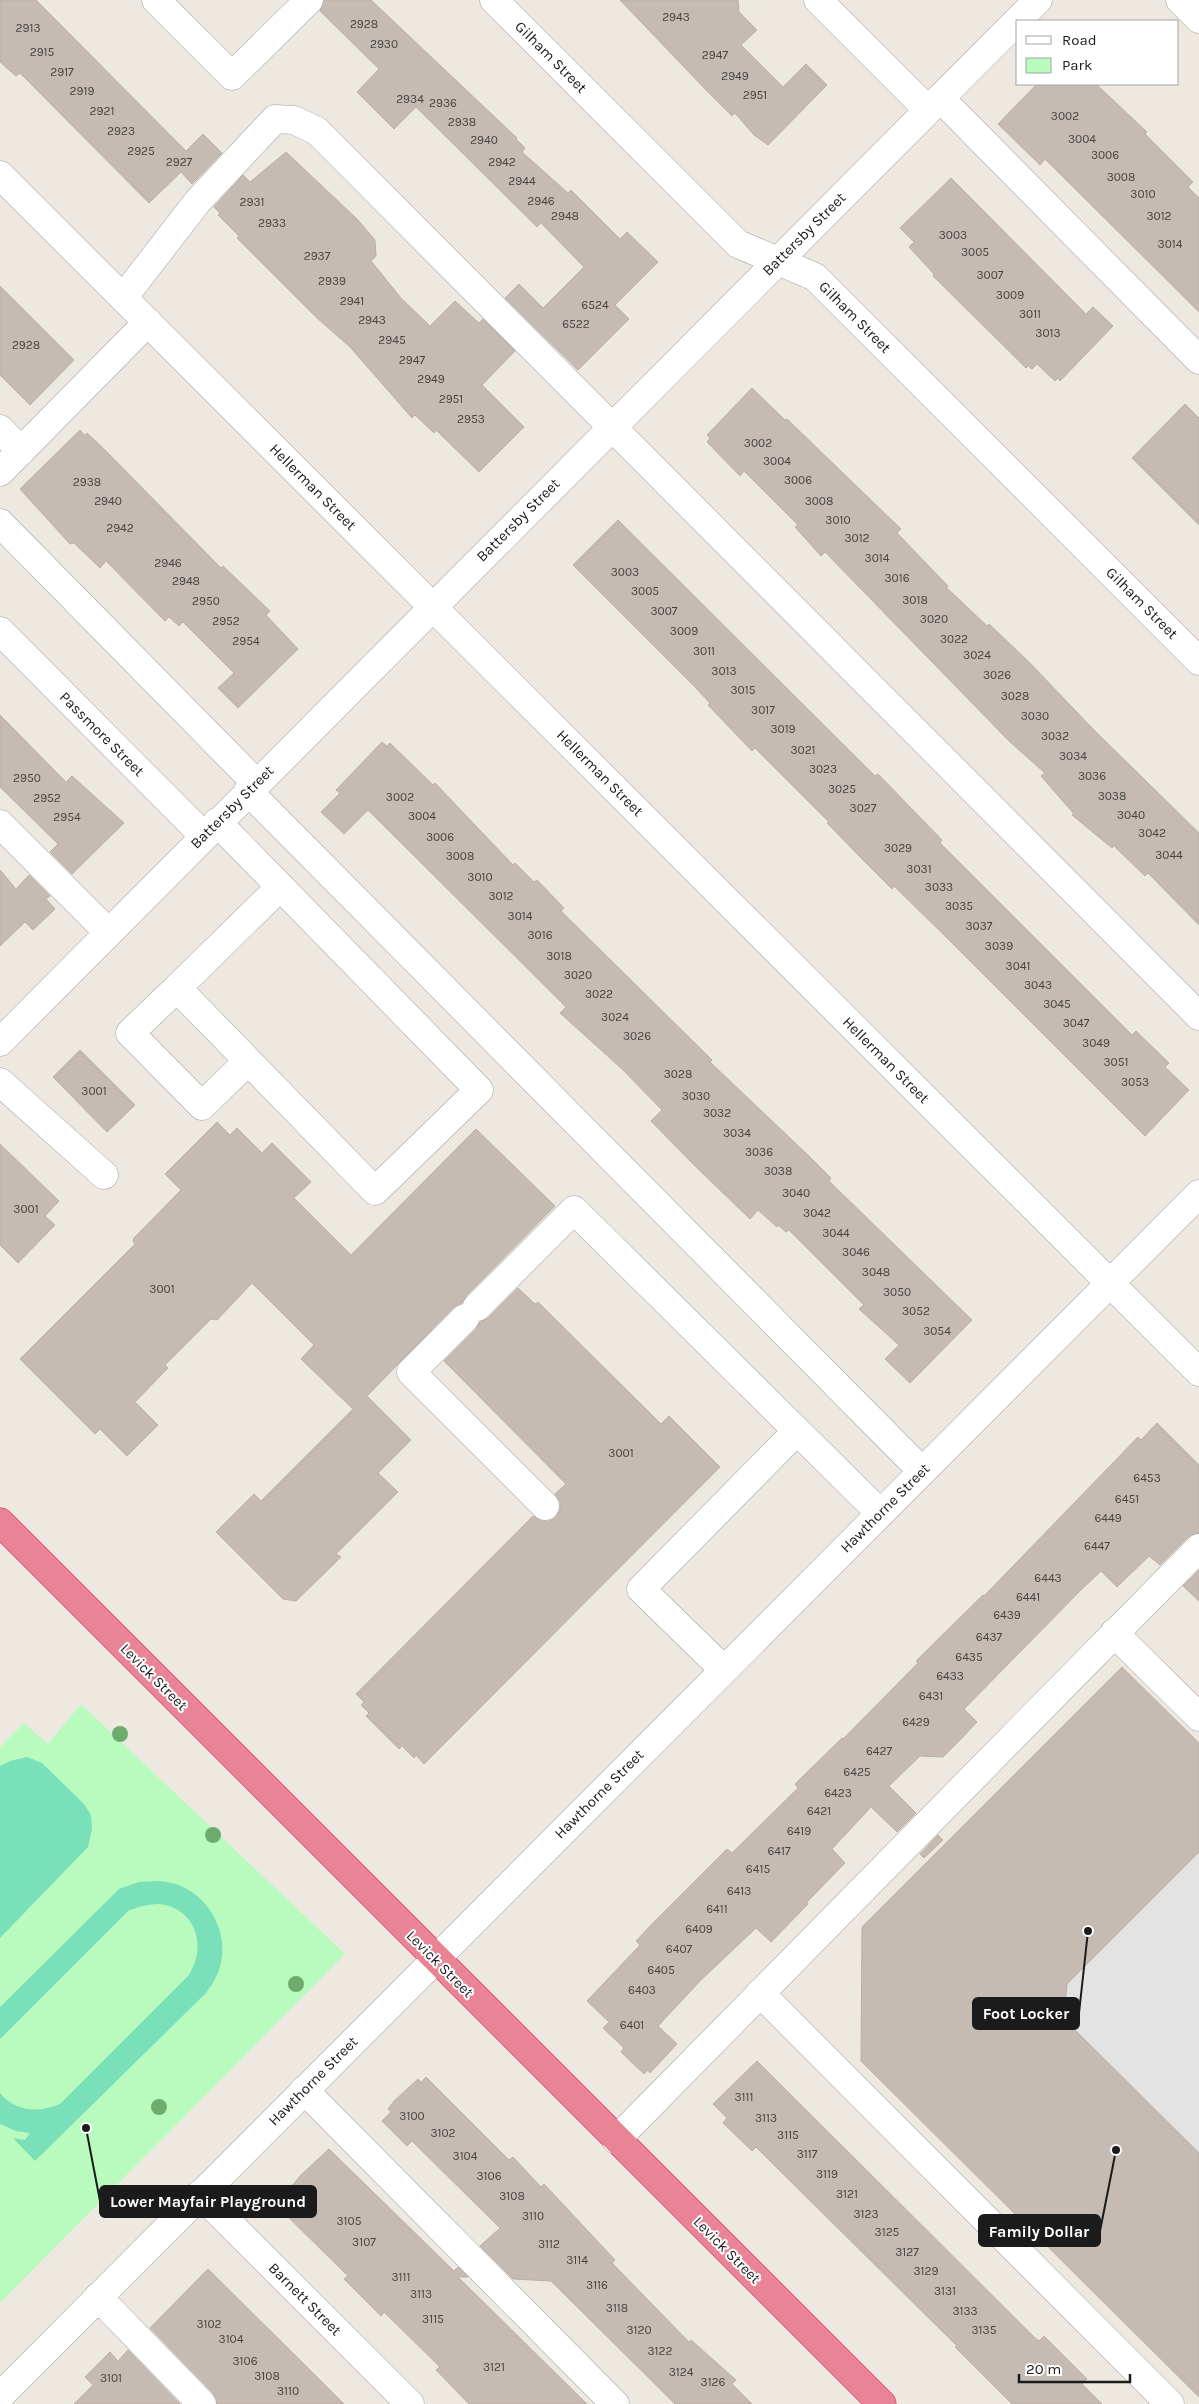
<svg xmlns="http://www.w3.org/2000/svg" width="1199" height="2404" font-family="Karla,sans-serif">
<rect width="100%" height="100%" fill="#ede9e0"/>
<path fill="#b9fbbf" d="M 81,1704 L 345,1954 L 0,2303 L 0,1747 L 24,1723 L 48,1744 Z"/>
<path fill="#7ae0b9" d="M 27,1757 L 42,1763 L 84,1804 L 91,1815 L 92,1829 L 88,1847 L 0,1938 L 0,1766 L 10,1761 Z
M 159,1881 C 166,1882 175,1883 181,1886 C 214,1901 231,1939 218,1973 C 215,1980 210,1987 206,1993 L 35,2161 L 13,2138 L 25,2140 L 30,2133 L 16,2131 L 0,2124 L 0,2093 C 15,2112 39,2113 60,2104 L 188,1976 C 208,1947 196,1908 159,1904 C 148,1904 138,1907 128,1911 L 0,2039 L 0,2007 L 119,1889 L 139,1882 Z"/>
<path fill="#e3e3e3" d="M 1199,1852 L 1199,2153 L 1064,2019 L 1067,1984 Z"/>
<path fill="#c5bbb3" stroke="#bfafa2" d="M 0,0 L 36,0 L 186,151 L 203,134 L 222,153 L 192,184 L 181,172 L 149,203 L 20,73 L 16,76 L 0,62 Z
M 324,0 L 371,0 L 517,138 L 516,139 L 525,148 L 522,152 L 568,193 L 571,190 L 620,239 L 627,232 L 658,262 L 615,305 L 629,319 L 578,370 L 505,298 L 519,284 L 543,308 L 584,267 L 541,223 L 537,227 L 416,107 L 394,129 L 357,92 L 379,69 L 320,11 Z
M 620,0 L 738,0 L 739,12 L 757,30 L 741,45 L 783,87 L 806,64 L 827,85 L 768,145 L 754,135 L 735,113 L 732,116 L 706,90 Z
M 1037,84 L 1096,84 L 1147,132 L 1145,134 L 1193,182 L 1188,187 L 1199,198 L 1199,312 L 1045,159 L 1040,165 L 998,124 Z
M 286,152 L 357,219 L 375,240 L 376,256 L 371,261 L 401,298 L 430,326 L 455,301 L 479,323 L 483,319 L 515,351 L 482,385 L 524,427 L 479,472 L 436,430 L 434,433 L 415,415 L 412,418 L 350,347 L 317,318 L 237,238 L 239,236 L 218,215 L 220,213 L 214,207 L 243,175 L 250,182 Z
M 951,178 L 1086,314 L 1093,307 L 1113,326 L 1060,381 L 1058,378 L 1055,381 L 1037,364 L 1032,369 L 1028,366 L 1026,368 L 933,276 L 934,274 L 909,247 L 914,242 L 900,228 Z
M 0,286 L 74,360 L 30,405 L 0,375 Z
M 752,388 L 785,420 L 787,419 L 901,529 L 897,533 L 948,586 L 946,587 L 987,626 L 989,624 L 1029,662 L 1093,729 L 1199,833 L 1199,925 L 1148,873 L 1145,876 L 1114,846 L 1112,848 L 1072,815 L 1074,814 L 1041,776 L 1045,773 L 1010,742 L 825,552 L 821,556 L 795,527 L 798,525 L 744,471 L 740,476 L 707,442 L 710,438 L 707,435 Z
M 1185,404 L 1199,418 L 1199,525 L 1132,458 Z
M 80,430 L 85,436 L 87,433 L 104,449 L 221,568 L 223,566 L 270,611 L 266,615 L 298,649 L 238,708 L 218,688 L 234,673 L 183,622 L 179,626 L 169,617 L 165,621 L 106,561 L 100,568 L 74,543 L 70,544 L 20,489 Z
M 618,520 L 875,776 L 878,774 L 942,840 L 940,843 L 1132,1035 L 1136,1031 L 1169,1063 L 1165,1067 L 1189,1090 L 1145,1136 L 947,938 L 894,886 L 892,889 L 864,861 L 827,823 L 829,822 L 755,748 L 752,751 L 708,705 L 710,703 L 691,683 L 573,565 Z
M 0,715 L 66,782 L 72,776 L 124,823 L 72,874 L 50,852 L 58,844 L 0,787 Z
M 382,742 L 387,746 L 390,743 L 433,785 L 435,783 L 513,865 L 515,863 L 534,882 L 537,880 L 564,908 L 561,911 L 712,1060 L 710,1062 L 811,1158 L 831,1178 L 829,1181 L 972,1320 L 910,1383 L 885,1359 L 899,1345 L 859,1309 L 864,1305 L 789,1230 L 786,1232 L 778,1225 L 777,1227 L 758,1210 L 750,1219 L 695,1166 L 651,1121 L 662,1110 L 622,1069 L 560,1013 L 566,1007 L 368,810 L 344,834 L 321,812 L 340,793 L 336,790 Z
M 0,870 L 16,889 L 29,875 L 50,896 L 46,899 L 55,909 L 33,930 L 25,922 L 0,946 Z
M 80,1050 L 135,1105 L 107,1132 L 53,1077 Z
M 217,1122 L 230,1135 L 237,1128 L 262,1153 L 272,1143 L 311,1182 L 294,1198 L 351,1255 L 476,1129 L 555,1206 L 466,1296 L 462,1303 L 454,1307 L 367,1396 L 411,1440 L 378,1473 L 398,1492 L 336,1554 L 341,1557 L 296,1601 L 283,1599 L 216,1532 L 254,1494 L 261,1501 L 353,1409 L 301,1359 L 314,1345 L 252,1283 L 217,1320 L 211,1319 L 165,1365 L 168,1368 L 135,1402 L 158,1425 L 127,1456 L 100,1429 L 95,1434 L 20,1359 L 135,1244 L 133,1241 L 134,1238 L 181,1190 L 165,1174 Z
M 0,1144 L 59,1201 L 45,1216 L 55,1225 L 18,1263 L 0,1245 Z
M 518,1288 L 535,1304 L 538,1302 L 661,1424 L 669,1416 L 720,1467 L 424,1764 L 416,1755 L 414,1758 L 402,1746 L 399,1749 L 366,1716 L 369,1713 L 361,1705 L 364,1702 L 356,1694 L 533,1516 L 541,1521 L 550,1521 L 556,1517 L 560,1510 L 560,1502 L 555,1494 L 566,1484 L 444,1361 L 476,1329 L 480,1322 L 488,1318 Z
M 1157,1423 L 1199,1465 L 1199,1533 L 1188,1537 L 1160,1565 L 1149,1556 L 1117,1587 L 1101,1571 L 1080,1591 L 964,1709 L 977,1722 L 961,1739 L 943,1757 L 920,1756 L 889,1786 L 916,1813 L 897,1832 L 871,1807 L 832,1849 L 845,1863 L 807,1902 L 808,1904 L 771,1942 L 756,1928 L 700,1981 L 658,2026 L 677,2044 L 650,2073 L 648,2070 L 644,2074 L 621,2052 L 624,2048 L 603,2028 L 609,2022 L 587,2001 L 640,1945 L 636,1941 L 654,1922 L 727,1849 L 732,1853 L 798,1788 L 795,1784 L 842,1738 L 843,1739 L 918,1663 L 916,1661 L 983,1595 L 984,1596 L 1138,1437 L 1141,1440 Z
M 1199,1570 L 1199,1601 L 1183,1586 Z
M 1122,1667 L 1199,1743 L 1199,1852 L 1067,1984 L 1064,2019 L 1199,2153 L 1199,2397 L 861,2061 L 862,1927 Z
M 938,1835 L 943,1840 L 924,1858 L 920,1854 Z
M 757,2061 L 1035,2338 L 1039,2341 L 1044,2336 L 1087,2379 L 1082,2384 L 1102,2404 L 1012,2404 L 955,2347 L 957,2346 L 776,2167 L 756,2147 L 752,2151 L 723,2123 L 727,2118 L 713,2104 Z
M 426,2077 L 509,2160 L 513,2157 L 541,2187 L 544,2184 L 615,2260 L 612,2263 L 689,2342 L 691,2340 L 736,2380 L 732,2384 L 752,2404 L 675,2404 L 551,2281 L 513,2279 L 480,2246 L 500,2228 L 412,2141 L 407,2146 L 382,2121 L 391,2112 L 388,2109 L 394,2101 L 418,2079 L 421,2082 Z
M 329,2149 L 454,2271 L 458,2267 L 468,2277 L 458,2277 L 587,2404 L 469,2404 L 436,2370 L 440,2367 L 384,2312 L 381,2316 L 344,2279 L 348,2276 L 276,2205 L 301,2175 Z
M 208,2269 L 318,2378 L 344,2404 L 217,2404 L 213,2393 L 150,2328 Z
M 128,2350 L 180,2404 L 74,2404 L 93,2385 L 85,2377 L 110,2352 L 118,2361 Z"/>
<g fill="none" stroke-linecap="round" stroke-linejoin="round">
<g stroke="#a2a2a2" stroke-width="29">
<path id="minor" d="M 156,0 L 232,76 L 309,0
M 494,0 L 738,244 L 815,277 L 1199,661
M 818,0 L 928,110
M 1180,0 L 1199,19
M 940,98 L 1199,360
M 0,175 L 1199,1372
M 123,298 L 198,201 L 275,119 L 294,120 L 317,131 L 1199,1016
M 0,429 L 21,451
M 0,472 L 148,322
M 0,523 L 256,783
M 0,631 L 204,836
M 248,791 L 922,1471
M 217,822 L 479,1090 L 375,1191 L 177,988 L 280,887
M 0,824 L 108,932
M 177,988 L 130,1033 L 202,1106 L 248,1061
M 0,1042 L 1038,0
M 0,1082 L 104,1175
M 477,1307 L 574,1210 L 880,1513
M 465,1318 L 411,1372 L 545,1506
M 1114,1633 L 1199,1717
M 724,1670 L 641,1589 L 797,1431
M 760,1993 L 1170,2404
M 304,2090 L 615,2404
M 616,2140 L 1199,1548
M 200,2194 L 410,2404
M 98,2297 L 202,2404
M 0,2396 L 1199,1194"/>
</g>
<g stroke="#db1d5e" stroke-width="29">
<path id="highway" d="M 0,1522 L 882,2404"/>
</g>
<use href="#minor" stroke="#fff" stroke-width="28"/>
<use href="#highway" stroke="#e98396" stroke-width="28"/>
</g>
<g fill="#6eac6e">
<circle cx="120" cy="1734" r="8"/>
<circle cx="213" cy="1835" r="8"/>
<circle cx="296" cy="1984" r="8"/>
<circle cx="159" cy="2107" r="8"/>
</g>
<g text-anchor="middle" stroke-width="4" stroke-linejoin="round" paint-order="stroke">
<g font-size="12" fill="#464341">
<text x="676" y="21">2943</text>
<text x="364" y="28">2928</text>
<text x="28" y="32">2913</text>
<text x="384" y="48">2930</text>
<text x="42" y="56">2915</text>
<text x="715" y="59">2947</text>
<text x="62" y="76">2917</text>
<text x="735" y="80">2949</text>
<text x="82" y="95">2919</text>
<text x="755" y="99">2951</text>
<text x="410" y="103">2934</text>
<text x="443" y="107">2936</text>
<text x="102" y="115">2921</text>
<text x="1065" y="120">3002</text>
<text x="462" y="126">2938</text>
<text x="121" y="135">2923</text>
<text x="1082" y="143">3004</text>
<text x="484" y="144">2940</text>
<text x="141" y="155">2925</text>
<text x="1105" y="159">3006</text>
<text x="179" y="166">2927</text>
<text x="502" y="166">2942</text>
<text x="1121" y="181">3008</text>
<text x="522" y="185">2944</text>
<text x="1143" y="198">3010</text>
<text x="541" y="205">2946</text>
<text x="252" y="206">2931</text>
<text x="565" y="220">2948</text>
<text x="1159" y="220">3012</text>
<text x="272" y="227">2933</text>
<text x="953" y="239">3003</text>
<text x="1170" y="248">3014</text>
<text x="975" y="256">3005</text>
<text x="317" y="260">2937</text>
<text x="990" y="279">3007</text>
<text x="332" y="285">2939</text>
<text x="1010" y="299">3009</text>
<text x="352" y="305">2941</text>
<text x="595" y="309">6524</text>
<text x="1030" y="318">3011</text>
<text x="372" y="324">2943</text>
<text x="576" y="328">6522</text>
<text x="1048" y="337">3013</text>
<text x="392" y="344">2945</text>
<text x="26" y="349">2928</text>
<text x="412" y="364">2947</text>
<text x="431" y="383">2949</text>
<text x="451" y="403">2951</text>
<text x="471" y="423">2953</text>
<text x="758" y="447">3002</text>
<text x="777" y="465">3004</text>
<text x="798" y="484">3006</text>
<text x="87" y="486">2938</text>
<text x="108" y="505">2940</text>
<text x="819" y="505">3008</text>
<text x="838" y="524">3010</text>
<text x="120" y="532">2942</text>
<text x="857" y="542">3012</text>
<text x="877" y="562">3014</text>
<text x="168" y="567">2946</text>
<text x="625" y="576">3003</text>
<text x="897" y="582">3016</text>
<text x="186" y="585">2948</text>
<text x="645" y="595">3005</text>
<text x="915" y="604">3018</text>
<text x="206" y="605">2950</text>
<text x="664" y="615">3007</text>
<text x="934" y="623">3020</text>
<text x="226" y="625">2952</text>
<text x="684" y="635">3009</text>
<text x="954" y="643">3022</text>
<text x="246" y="645">2954</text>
<text x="704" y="655">3011</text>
<text x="977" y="659">3024</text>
<text x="724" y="675">3013</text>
<text x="997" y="679">3026</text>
<text x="743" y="694">3015</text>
<text x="1015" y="700">3028</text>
<text x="763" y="714">3017</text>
<text x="1035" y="720">3030</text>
<text x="783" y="733">3019</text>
<text x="1055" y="740">3032</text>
<text x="803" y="754">3021</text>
<text x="1073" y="760">3034</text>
<text x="823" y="773">3023</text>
<text x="1092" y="780">3036</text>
<text x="27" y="782">2950</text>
<text x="842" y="793">3025</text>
<text x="1112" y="800">3038</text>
<text x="400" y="801">3002</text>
<text x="47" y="802">2952</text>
<text x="863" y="812">3027</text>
<text x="1131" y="819">3040</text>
<text x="422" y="820">3004</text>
<text x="67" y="821">2954</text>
<text x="1152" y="837">3042</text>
<text x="440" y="841">3006</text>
<text x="898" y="852">3029</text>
<text x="1169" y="859">3044</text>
<text x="460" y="860">3008</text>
<text x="919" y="873">3031</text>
<text x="480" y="881">3010</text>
<text x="939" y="891">3033</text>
<text x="501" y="900">3012</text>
<text x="959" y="910">3035</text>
<text x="520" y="920">3014</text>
<text x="979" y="930">3037</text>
<text x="540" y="939">3016</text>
<text x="999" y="950">3039</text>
<text x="559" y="960">3018</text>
<text x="1018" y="970">3041</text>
<text x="578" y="979">3020</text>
<text x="1038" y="989">3043</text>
<text x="599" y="998">3022</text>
<text x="1057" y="1008">3045</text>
<text x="615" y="1021">3024</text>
<text x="1076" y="1027">3047</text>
<text x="637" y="1040">3026</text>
<text x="1096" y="1047">3049</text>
<text x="1116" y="1066">3051</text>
<text x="678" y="1078">3028</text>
<text x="1135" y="1086">3053</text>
<text x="94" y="1095">3001</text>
<text x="696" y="1100">3030</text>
<text x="717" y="1117">3032</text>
<text x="737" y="1137">3034</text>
<text x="759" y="1156">3036</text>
<text x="778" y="1175">3038</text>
<text x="796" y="1197">3040</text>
<text x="26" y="1213">3001</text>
<text x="817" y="1217">3042</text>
<text x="836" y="1237">3044</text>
<text x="856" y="1256">3046</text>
<text x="876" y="1276">3048</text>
<text x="162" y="1293">3001</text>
<text x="897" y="1296">3050</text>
<text x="916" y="1315">3052</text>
<text x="937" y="1335">3054</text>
<text x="621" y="1457">3001</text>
<text x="1147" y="1482">6453</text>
<text x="1127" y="1503">6451</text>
<text x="1108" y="1522">6449</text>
<text x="1097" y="1550">6447</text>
<text x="1048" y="1582">6443</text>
<text x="1028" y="1601">6441</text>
<text x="1007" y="1619">6439</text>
<text x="989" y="1641">6437</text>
<text x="969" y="1661">6435</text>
<text x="950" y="1680">6433</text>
<text x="931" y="1700">6431</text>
<text x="916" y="1726">6429</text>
<text x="879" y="1755">6427</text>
<text x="857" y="1776">6425</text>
<text x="838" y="1797">6423</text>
<text x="819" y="1815">6421</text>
<text x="799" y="1835">6419</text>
<text x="779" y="1855">6417</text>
<text x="758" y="1873">6415</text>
<text x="739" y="1895">6413</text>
<text x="717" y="1913">6411</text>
<text x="699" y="1933">6409</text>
<text x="679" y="1953">6407</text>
<text x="661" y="1974">6405</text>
<text x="642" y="1994">6403</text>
<text x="632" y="2029">6401</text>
<text x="744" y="2101">3111</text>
<text x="412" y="2120">3100</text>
<text x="766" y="2122">3113</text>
<text x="443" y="2137">3102</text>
<text x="788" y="2139">3115</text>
<text x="807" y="2158">3117</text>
<text x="465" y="2160">3104</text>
<text x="827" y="2178">3119</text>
<text x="489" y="2180">3106</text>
<text x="847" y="2198">3121</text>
<text x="512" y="2200">3108</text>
<text x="866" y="2218">3123</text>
<text x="533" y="2220">3110</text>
<text x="349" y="2225">3105</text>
<text x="887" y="2236">3125</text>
<text x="364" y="2246">3107</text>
<text x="549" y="2248">3112</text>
<text x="907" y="2256">3127</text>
<text x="577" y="2264">3114</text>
<text x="926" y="2275">3129</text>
<text x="401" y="2281">3111</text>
<text x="597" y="2289">3116</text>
<text x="945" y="2295">3131</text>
<text x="421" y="2298">3113</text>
<text x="617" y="2312">3118</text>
<text x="965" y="2315">3133</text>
<text x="433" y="2323">3115</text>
<text x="209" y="2328">3102</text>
<text x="639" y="2334">3120</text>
<text x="984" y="2334">3135</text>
<text x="231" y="2343">3104</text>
<text x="660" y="2355">3122</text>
<text x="245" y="2365">3106</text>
<text x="494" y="2371">3121</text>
<text x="681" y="2376">3124</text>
<text x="267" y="2380">3108</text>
<text x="111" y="2382">3101</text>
<text x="713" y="2386">3126</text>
<text x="288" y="2395">3110</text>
</g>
<g font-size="15" fill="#1b1b1b" stroke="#fff">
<text transform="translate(551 57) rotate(45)" y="5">Gilham Street</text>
<text transform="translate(804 234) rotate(-45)" y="5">Battersby Street</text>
<text transform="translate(855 317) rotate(45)" y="5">Gilham Street</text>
<text transform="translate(313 487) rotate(45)" y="5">Hellerman Street</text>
<text transform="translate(518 520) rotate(-45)" y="5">Battersby Street</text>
<text transform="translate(1142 603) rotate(45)" y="5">Gilham Street</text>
<text transform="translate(102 734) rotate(45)" y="5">Passmore Street</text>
<text transform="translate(600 773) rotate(45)" y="5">Hellerman Street</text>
<text transform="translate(232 807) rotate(-45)" y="5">Battersby Street</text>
<text transform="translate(886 1060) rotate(45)" y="5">Hellerman Street</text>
<text transform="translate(885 1508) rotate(-45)" y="5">Hawthorne Street</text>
<text transform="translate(154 1677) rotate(45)" y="5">Levick Street</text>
<text transform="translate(599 1794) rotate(-45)" y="5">Hawthorne Street</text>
<text transform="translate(440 1964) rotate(45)" y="5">Levick Street</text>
<text transform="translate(313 2081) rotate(-45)" y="5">Hawthorne Street</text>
<text transform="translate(727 2250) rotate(45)" y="5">Levick Street</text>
<text transform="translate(305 2299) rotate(45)" y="5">Barnett Street</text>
</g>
</g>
<path fill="none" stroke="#1b1b1b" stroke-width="2" d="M1088 1931L1079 2013M86 2128L100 2201M1116 2150L1100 2231"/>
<g fill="#1b1b1b" stroke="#fff" stroke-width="2">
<circle cx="1088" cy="1931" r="5"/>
<circle cx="86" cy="2128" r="5"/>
<circle cx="1116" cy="2150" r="5"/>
</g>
<g fill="#1b1b1b" stroke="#1b1b1b" stroke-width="2">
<rect x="973" y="1998" width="106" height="31" rx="5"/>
<rect x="100" y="2186" width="216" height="31" rx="5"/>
<rect x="979" y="2215" width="121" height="31" rx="5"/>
</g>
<g font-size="16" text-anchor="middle" font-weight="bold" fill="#fff">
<text x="1026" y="2019">Foot Locker</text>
<text x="208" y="2207">Lower Mayfair Playground</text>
<text x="1039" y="2237">Family Dollar</text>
</g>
<rect x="1016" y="20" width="162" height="65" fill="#ffffff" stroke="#a4a4a4"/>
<rect x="1026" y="36" width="25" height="8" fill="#ffffff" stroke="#a4a4a4"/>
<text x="1062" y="45" font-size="15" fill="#1b1b1b">Road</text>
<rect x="1026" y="58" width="25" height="15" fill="#b9fbbf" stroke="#a4a4a4"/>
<text x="1062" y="70" font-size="15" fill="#1b1b1b">Park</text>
<path d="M1019 2374v8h111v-8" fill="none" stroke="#1b1b1b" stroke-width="2.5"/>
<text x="1026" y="2374" font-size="15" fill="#1b1b1b" stroke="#ffffff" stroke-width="4" paint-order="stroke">20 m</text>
</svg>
